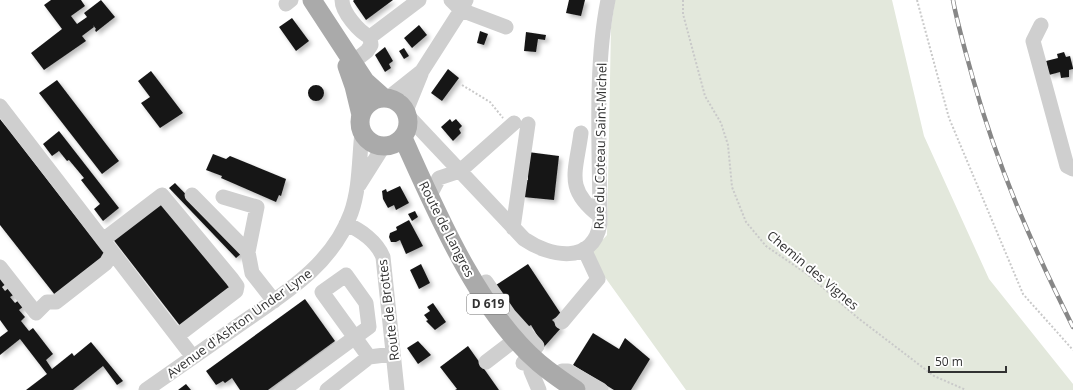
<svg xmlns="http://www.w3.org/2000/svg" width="1073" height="390" font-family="'Open Sans',sans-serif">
<defs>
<filter id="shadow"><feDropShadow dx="3" dy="3" stdDeviation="2" flood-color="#0004"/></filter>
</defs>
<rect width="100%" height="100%" fill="#fff"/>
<path fill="#e3e8dc" d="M 615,0 L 892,0 L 924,136 L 989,279 L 1073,384 L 1073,390 L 686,390 L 589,255 L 607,235 L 611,27 Z"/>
<path fill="#191919" filter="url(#shadow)" d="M 51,0 L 81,0 L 85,6 L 71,16 L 77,24 L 87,17 L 84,13 L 101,0 L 115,17 L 96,32 L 95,30 L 96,29 L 93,25 L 94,27 L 82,36 L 86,41 L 44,70 L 31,53 L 62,29 L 44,5 Z
M 354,0 L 393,0 L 366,20 L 353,1 Z
M 569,0 L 585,0 L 581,16 L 566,13 Z
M 292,18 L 309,41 L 296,51 L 279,27 Z
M 419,25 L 427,35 L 412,48 L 404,38 Z
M 480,31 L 488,34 L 484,45 L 477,43 Z
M 526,32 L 546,35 L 545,40 L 538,39 L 536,52 L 524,51 Z
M 385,47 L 393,61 L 389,64 L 391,68 L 385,72 L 375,55 Z
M 404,48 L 409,56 L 404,59 L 399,51 Z
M 1064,52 L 1066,57 L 1070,56 L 1073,68 L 1073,69 L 1069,70 L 1069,77 L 1061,78 L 1060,72 L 1049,75 L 1046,61 L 1058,58 L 1057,54 Z
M 448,69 L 459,78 L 442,101 L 431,93 Z
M 151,71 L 183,113 L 160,128 L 141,103 L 150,97 L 138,81 Z
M 57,80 L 119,161 L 102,174 L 39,93 Z
M308 93a8 8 0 1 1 16 0a8 8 0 1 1-16 0Z
M 0,119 L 106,255 L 55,295 L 0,225 Z
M 450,119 L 452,122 L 456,119 L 462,126 L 459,129 L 461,133 L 453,141 L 441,127 Z
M 59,131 L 119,208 L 103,221 L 94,209 L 100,204 L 81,180 L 84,178 L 69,160 L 67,161 L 59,151 L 52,156 L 43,144 Z
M 528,152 L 559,156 L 554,200 L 523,197 L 525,180 L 528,180 Z
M 213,154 L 226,159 L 230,156 L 286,179 L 281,196 L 279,195 L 276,202 L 221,178 L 222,176 L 206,170 Z
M 175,183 L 242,253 L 236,258 L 169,188 Z
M 400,186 L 409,203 L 396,210 L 394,205 L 388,208 L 383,199 L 382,191 L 386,189 L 387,192 Z
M 162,199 L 231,288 L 181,327 L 112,238 Z
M 415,211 L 418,217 L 412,221 L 408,214 Z
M 409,220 L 423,246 L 406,254 L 400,240 L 396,242 L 391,242 L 389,237 L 390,233 L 397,230 L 396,227 Z
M 421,264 L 430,283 L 419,289 L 410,270 Z
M 528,264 L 561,314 L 552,320 L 561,328 L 544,347 L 531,325 L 524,329 L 496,285 Z
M 0,278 L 7,283 L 2,287 L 5,291 L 10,287 L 15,294 L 10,297 L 15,303 L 19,300 L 24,306 L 19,310 L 25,317 L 21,321 L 29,331 L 33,328 L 53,354 L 46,360 L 52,369 L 72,353 L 74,356 L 91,342 L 123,381 L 117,385 L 103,366 L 73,390 L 26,390 L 47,374 L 20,339 L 0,355 L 0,337 L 8,331 L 0,320 Z
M 305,299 L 335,341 L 268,390 L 240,390 L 232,378 L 225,383 L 223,381 L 216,385 L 206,371 Z
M 433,303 L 446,322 L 435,330 L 426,321 L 428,320 L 424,315 L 430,311 L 427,307 Z
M 593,333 L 619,349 L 625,338 L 650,359 L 631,390 L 614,390 L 573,365 Z
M 418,341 L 431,355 L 418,364 L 407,348 Z
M 468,346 L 499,390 L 455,390 L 457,389 L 440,367 Z
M 186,384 L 191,390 L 178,390 Z"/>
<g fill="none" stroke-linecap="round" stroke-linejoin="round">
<path stroke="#c9c9c9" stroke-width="2" stroke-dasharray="2 2" stroke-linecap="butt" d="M 683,0 L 683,14 L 705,96 L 721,123 L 728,145 L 732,187 L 746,222 L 766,246 L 807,274 L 858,318 L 934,376 L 966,390
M 917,0 L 949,118 L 1023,294 L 1073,350
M 462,85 L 490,102 L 503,118"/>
<path stroke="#cfcfcf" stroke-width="15" d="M 342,0 C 342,12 359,32 370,37
M 451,0 L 461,10 L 506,27
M 286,4 L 291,0
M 1041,25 L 1033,41 L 1067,166 L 1073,169
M 370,37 L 419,0
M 353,62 L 367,51 L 371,45 L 370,37
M 388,98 L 422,71 L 461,10 L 466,0
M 0,106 L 193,357
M 406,111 L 421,74
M 408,116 L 524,239 C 550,257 593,265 600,224 C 600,153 594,69 608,0
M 581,133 C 576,172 564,189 600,216
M 359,185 L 383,147
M 192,195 L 248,252
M 430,195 L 439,178 L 460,171 L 514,123
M 223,197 L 257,207 L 248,252 L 252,273 L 274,301
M 346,224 C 361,230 377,242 383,257 L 397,390
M 513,228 L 528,124
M 103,240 L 162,195 L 232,279 L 237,286 L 236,291 L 177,336
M 0,267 L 36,313 L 47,302 L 56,302 L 106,263 L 112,253
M 486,282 L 509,315 L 537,346 L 523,363
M 562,322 L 598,279 L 584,249
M 486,362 L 516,339
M 531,371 L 539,390
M 556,376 L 562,371 L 568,371 L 601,390
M 146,390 C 177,368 208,347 239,325 C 282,295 332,266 351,213 C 360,188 359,159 362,132
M 283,390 L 369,327 L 366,303 L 346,275 L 322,292 L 369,357
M 327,390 L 369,357 L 393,354"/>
<path stroke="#aaa" stroke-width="19" d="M 312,0 L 365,81 L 384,98
M 347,66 L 354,86 L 361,115
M360 122a24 24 0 1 1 48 0a24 24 0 1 1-48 0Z
M 403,138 C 436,211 478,311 539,363 C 551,373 564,382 576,390"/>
<g stroke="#878787" stroke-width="4.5">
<path id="rail" d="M 953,0 C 958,27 966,53 973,79 C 998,168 1032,245 1073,327"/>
</g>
<use href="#rail" stroke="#fff" stroke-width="3" stroke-dasharray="9" stroke-linecap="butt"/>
</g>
<g text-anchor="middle" stroke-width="4" stroke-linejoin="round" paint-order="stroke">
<rect fill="#fff" stroke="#707070" stroke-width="1" x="467" y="294" width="42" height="20" rx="3"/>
<g font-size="12" font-weight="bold" fill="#323232">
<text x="488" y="308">D 619</text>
</g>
<g font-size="13" fill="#323232" stroke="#fff">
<text transform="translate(600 146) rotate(-89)" y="5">Rue du Coteau Saint-Michel</text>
<text transform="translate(447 229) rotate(63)" y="5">Route de Langres</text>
<text transform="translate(813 270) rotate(40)" y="5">Chemin des Vignes</text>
<text transform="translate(388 310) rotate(-97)" y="5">Route de Brottes</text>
<text transform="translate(239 323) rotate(-36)" y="5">Avenue d'Ashton Under Lyne</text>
</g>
</g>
<path d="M929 366v6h77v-6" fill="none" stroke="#323232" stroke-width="2"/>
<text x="935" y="366" font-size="12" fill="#323232" stroke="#ffffff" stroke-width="3" paint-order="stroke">50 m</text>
</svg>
